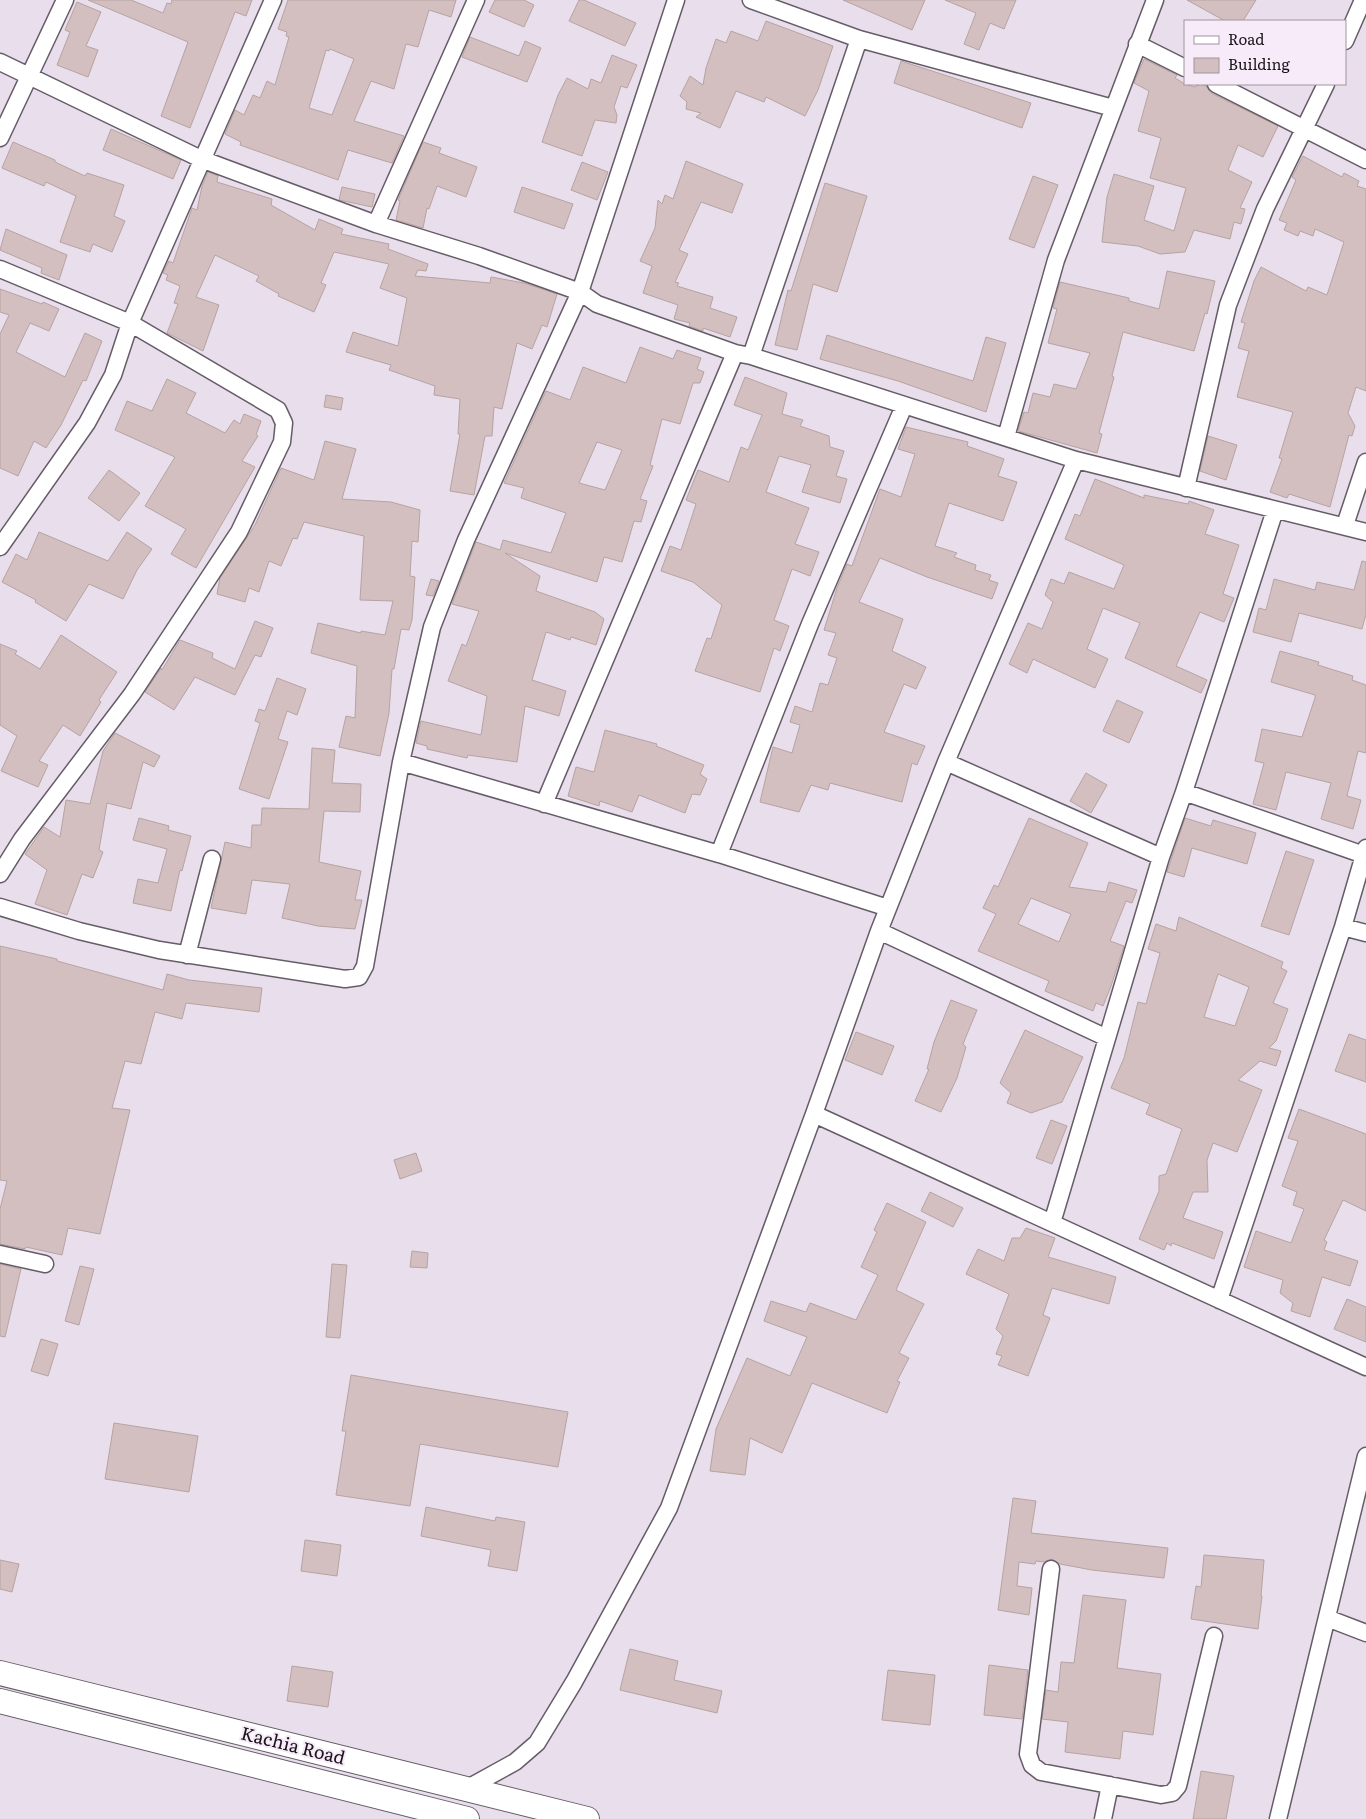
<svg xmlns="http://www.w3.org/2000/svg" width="1366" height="1819" font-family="Literata,serif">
<rect width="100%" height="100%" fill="#e9deec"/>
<path fill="#d3bfbf" stroke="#b6a3a2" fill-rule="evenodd" d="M 88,0 L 131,0 L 163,13 L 167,3 L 171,4 L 172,0 L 252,0 L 246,16 L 235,12 L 190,128 L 161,116 L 188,42 Z
M 288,0 L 456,0 L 451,17 L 429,10 L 418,47 L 406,44 L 394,89 L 371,81 L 354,121 L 404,136 L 392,163 L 348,150 L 338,180 L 240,145 L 241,142 L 225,134 L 235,110 L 244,115 L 253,95 L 260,98 L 267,81 L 275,85 L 289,37 L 286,36 L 287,32 L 278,29 ZM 330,49 L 354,59 L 332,115 L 309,108 L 326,50 L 329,51 Z
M 495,0 L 524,0 L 534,5 L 524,27 L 489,12 Z
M 579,0 L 584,0 L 636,23 L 625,46 L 569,21 Z
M 843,0 L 925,0 L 912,30 Z
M 945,0 L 1016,0 L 1004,29 L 990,23 L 979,50 L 964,44 L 976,13 Z
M 1187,0 L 1256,0 L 1243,21 L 1225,21 Z
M 77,2 L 101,12 L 86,46 L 98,50 L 88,77 L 57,65 L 70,32 L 65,30 Z
M 766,21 L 833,46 L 818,90 L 805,116 L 766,97 L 764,102 L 736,91 L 720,128 L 696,117 L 701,113 L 686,109 L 687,102 L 680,96 L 690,76 L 703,85 L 706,68 L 716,39 L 726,43 L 731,31 L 758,41 Z
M 470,37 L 519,56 L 525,41 L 541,48 L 527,82 L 462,57 Z
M 612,55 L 637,65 L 627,88 L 621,86 L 614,107 L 617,115 L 616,123 L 595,120 L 582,156 L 542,142 L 558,95 L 567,78 L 588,89 L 591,79 L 601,83 Z
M 1144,59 L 1177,75 L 1175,78 L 1185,84 L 1194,87 L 1201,84 L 1206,86 L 1211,93 L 1278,126 L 1263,157 L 1238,145 L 1228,170 L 1252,182 L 1240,208 L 1245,209 L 1241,224 L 1234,222 L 1230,239 L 1194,230 L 1185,252 L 1160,254 L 1138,246 L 1102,242 L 1107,197 L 1114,174 L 1154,186 L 1144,220 L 1174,231 L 1186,188 L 1150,178 L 1161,138 L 1138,131 L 1149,91 L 1134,83 Z
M 901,61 L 1031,103 L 1022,128 L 894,83 Z
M 111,129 L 181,160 L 173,179 L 103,150 Z
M 13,142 L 55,160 L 55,162 L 85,176 L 87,173 L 124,185 L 114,216 L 125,221 L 112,252 L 93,244 L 90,252 L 60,242 L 76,196 L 46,182 L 44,186 L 2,168 Z
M 423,142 L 441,148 L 439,153 L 477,167 L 466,197 L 437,186 L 429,209 L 427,208 L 423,228 L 396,220 L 400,201 L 398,200 Z
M 1303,156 L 1342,177 L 1344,173 L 1359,181 L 1357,186 L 1366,189 L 1366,391 L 1356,387 L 1348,413 L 1355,426 L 1352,436 L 1349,435 L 1330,507 L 1289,494 L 1287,498 L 1270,492 L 1282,459 L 1279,458 L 1293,412 L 1237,397 L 1249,351 L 1238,348 L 1245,323 L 1241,322 L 1254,281 L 1261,267 L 1306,291 L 1308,287 L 1327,295 L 1344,242 L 1315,229 L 1313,236 L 1300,231 L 1298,236 L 1284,230 L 1287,223 L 1279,220 L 1296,180 L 1292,177 Z
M 686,161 L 743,184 L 732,213 L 701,202 L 679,250 L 688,254 L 675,282 L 679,283 L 677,286 L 713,297 L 710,308 L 737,317 L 730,337 L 703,328 L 703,331 L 689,326 L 690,323 L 674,319 L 678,305 L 643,293 L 652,266 L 640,261 L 655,228 L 658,200 L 662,204 L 665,195 L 673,199 Z
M 582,162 L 608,172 L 597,200 L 571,190 Z
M 208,172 L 218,176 L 217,182 L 272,199 L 271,205 L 315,230 L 319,219 L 343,229 L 341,234 L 389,244 L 388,249 L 428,264 L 426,271 L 418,270 L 415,276 L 490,283 L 491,277 L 524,283 L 557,294 L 547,327 L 542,325 L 532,349 L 517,343 L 502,409 L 494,407 L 492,436 L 485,436 L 474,495 L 450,491 L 460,434 L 458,434 L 460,399 L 434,395 L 435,386 L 389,370 L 391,365 L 346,352 L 353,332 L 398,346 L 407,298 L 380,288 L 389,264 L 334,252 L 321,283 L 326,285 L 314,312 L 278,296 L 279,294 L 256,281 L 259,276 L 215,255 L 196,297 L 219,305 L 203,351 L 167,333 L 178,304 L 174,303 L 180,286 L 166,280 L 168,275 L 163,273 L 169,261 L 173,263 L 192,208 L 197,210 L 202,186 Z
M 1033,176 L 1058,185 L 1034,248 L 1009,239 Z
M 825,183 L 867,196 L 837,292 L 813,284 L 797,350 L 775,345 L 788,290 L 791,291 Z
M 342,187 L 375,194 L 372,207 L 339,200 Z
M 522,187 L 573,204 L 564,229 L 514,212 Z
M 6,229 L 67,255 L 59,280 L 41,273 L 42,268 L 0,250 Z
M 1167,271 L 1215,281 L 1207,314 L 1205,313 L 1194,351 L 1123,332 L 1112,376 L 1114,377 L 1099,433 L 1102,434 L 1097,453 L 1018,431 L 1024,412 L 1028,413 L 1033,393 L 1050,397 L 1054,384 L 1076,389 L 1090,353 L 1048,343 L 1057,309 L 1053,308 L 1060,282 L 1129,298 L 1129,301 L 1159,309 Z
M 0,289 L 42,304 L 43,302 L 59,309 L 49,331 L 30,323 L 16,352 L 65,377 L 85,333 L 102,341 L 86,381 L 83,380 L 61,425 L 46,448 L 34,441 L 18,476 L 0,468 L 0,334 L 9,315 L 0,312 Z
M 827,335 L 973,381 L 986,337 L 1006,343 L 986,412 L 898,381 L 820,359 Z
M 640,347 L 673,359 L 677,350 L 701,358 L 697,369 L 704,372 L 700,383 L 693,383 L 680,424 L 662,419 L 650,465 L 653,466 L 640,499 L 647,501 L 641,522 L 634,521 L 622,562 L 604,557 L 597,582 L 505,553 L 540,576 L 536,591 L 595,612 L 604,619 L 596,645 L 571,637 L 570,640 L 546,632 L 532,680 L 566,691 L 559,716 L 525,706 L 517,762 L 468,755 L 467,758 L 427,749 L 427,746 L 416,743 L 421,721 L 481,735 L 487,696 L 448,681 L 462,644 L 466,646 L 479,611 L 452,604 L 476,542 L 500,550 L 503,540 L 551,553 L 566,513 L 521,498 L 524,488 L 504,483 L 546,391 L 570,400 L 583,367 L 626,383 ZM 597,442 L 622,450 L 605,490 L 579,483 Z
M 745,377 L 787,393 L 782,414 L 803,420 L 800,426 L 829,436 L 830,447 L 844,451 L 836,476 L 847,479 L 840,503 L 802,492 L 811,465 L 779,456 L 766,492 L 809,508 L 795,544 L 819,552 L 810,576 L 792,569 L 774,620 L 789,626 L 780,651 L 774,648 L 760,692 L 695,671 L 707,638 L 711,639 L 722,605 L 693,582 L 661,571 L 670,546 L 681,550 L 696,504 L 686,500 L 698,470 L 729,482 L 741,447 L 748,450 L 762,415 L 734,405 Z
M 167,379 L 196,393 L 186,413 L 225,433 L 234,420 L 240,424 L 244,414 L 261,421 L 256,435 L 258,436 L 242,461 L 255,467 L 196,568 L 171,554 L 186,529 L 145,506 L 175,457 L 115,430 L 127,401 L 152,411 Z
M 326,395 L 343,398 L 341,410 L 324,407 Z
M 906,427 L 968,442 L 967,446 L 1004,459 L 998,476 L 1017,482 L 1003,521 L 949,503 L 935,546 L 957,553 L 954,557 L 976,565 L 975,570 L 991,575 L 989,580 L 998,583 L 992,599 L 927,577 L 880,558 L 859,602 L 903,619 L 892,651 L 926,667 L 916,689 L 904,684 L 884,732 L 925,746 L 917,765 L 912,763 L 902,802 L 830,783 L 828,790 L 811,785 L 799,812 L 760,802 L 773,747 L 792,753 L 800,725 L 790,722 L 795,706 L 812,712 L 820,683 L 828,685 L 837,658 L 828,655 L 836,633 L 824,630 L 837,588 L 847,564 L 852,566 L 880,489 L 901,497 L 915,454 L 898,449 Z
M 1208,436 L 1237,445 L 1226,480 L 1200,471 Z
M 325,441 L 356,449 L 342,499 L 391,502 L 420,510 L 418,542 L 412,541 L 410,576 L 415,577 L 412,620 L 409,630 L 401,629 L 394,669 L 392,669 L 389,713 L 380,756 L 339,747 L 346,716 L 355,718 L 357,666 L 311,653 L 318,623 L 361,633 L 361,631 L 385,635 L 393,601 L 360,600 L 364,536 L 304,522 L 297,539 L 293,538 L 281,566 L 269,561 L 259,592 L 249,588 L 245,602 L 217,594 L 220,578 L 255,525 L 281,468 L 314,480 Z
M 109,470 L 140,493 L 119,521 L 88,498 Z
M 1095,479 L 1144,498 L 1144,495 L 1188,504 L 1189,501 L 1214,510 L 1205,534 L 1239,545 L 1223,594 L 1234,598 L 1224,622 L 1200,612 L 1176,666 L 1207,680 L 1201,693 L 1125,658 L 1140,623 L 1103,608 L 1087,649 L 1108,659 L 1095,688 L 1033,659 L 1027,673 L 1009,664 L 1028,623 L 1042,629 L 1053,602 L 1045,595 L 1051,579 L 1064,584 L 1069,572 L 1114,589 L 1124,565 L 1065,539 L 1075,514 L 1080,516 Z
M 39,532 L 108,561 L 127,532 L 152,549 L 137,570 L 123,599 L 89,584 L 66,621 L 35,602 L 36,600 L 2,582 L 16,554 L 27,560 Z
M 1362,561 L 1366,562 L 1366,614 L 1362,629 L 1299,613 L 1291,642 L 1253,632 L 1259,608 L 1266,610 L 1274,579 L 1315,590 L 1317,582 L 1354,590 Z
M 431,579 L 439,581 L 433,596 L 426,595 Z
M 255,621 L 273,628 L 261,657 L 255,655 L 235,695 L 195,677 L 174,710 L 145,692 L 161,668 L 162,670 L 180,640 L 213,653 L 212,658 L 235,669 Z
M 61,635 L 117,672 L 99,700 L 101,702 L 80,736 L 63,725 L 39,761 L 48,765 L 38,787 L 1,771 L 17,736 L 0,725 L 0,644 L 17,651 L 15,654 L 40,669 Z
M 1280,651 L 1319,662 L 1318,665 L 1353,676 L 1352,680 L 1366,685 L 1366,753 L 1358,751 L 1347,796 L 1361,800 L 1353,829 L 1321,819 L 1331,783 L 1286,772 L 1276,810 L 1253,804 L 1264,763 L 1255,761 L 1262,729 L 1302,737 L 1315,698 L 1315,695 L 1271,682 Z
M 277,678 L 306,689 L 297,715 L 287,711 L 278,739 L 288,742 L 269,799 L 239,789 L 260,723 L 255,721 L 259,709 L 265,711 Z
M 1117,700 L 1143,712 L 1129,743 L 1103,731 Z
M 605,730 L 657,744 L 656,746 L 704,765 L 700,774 L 707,779 L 700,795 L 692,794 L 685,813 L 639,795 L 632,812 L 600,801 L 599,806 L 568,796 L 576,767 L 594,772 Z
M 115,733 L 160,756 L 154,767 L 143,762 L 131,809 L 107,803 L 99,850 L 103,852 L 93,878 L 82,874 L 67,915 L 35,904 L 47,870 L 25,854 L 44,827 L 60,837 L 66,800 L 90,804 L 103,751 Z
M 312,748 L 335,750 L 332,783 L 361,784 L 360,812 L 324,811 L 319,862 L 361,871 L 355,900 L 362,900 L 355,929 L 318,926 L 282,918 L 290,884 L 252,880 L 246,914 L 211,908 L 225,842 L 251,848 L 252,825 L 261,825 L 262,808 L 309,809 Z
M 1086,773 L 1107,785 L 1091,813 L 1070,801 Z
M 139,818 L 169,826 L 168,830 L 191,836 L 182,871 L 180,870 L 171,911 L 133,903 L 138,879 L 158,883 L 167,849 L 133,840 Z
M 1029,818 L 1088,843 L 1069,887 L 1106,892 L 1109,882 L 1137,890 L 1132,903 L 1126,901 L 1110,941 L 1124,946 L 1111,986 L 1103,1006 L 1096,1003 L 1093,1011 L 1045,991 L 1049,981 L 978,951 L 996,914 L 983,908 L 994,885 L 998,887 ZM 1031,898 L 1071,914 L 1059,942 L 1018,924 Z
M 1185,818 L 1211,826 L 1213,820 L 1256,833 L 1247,864 L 1192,848 L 1184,877 L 1167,872 Z
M 1286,851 L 1314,860 L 1289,935 L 1261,926 Z
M 1179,917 L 1283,962 L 1281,968 L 1287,971 L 1273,1003 L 1288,1009 L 1276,1041 L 1269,1048 L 1281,1051 L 1276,1066 L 1260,1061 L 1238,1080 L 1262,1090 L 1237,1152 L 1213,1143 L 1207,1160 L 1208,1192 L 1193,1192 L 1183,1218 L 1223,1232 L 1214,1259 L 1172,1243 L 1171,1246 L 1167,1243 L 1164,1250 L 1139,1239 L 1159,1191 L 1159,1176 L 1166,1174 L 1182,1129 L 1146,1114 L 1150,1104 L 1111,1088 L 1124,1058 L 1138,1002 L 1146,1004 L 1152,982 L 1160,953 L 1148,949 L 1156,924 L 1176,931 ZM 1218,974 L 1249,987 L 1235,1026 L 1204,1017 Z
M 0,946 L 57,959 L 57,961 L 163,990 L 167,974 L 189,980 L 262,988 L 259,1012 L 186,1003 L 182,1019 L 155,1012 L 141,1064 L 125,1061 L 112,1108 L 130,1110 L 100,1234 L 68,1228 L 62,1255 L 26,1247 L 25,1249 L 0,1244 L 0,1209 L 7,1181 L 0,1180 Z
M 951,1000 L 977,1010 L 963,1044 L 966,1047 L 957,1078 L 941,1112 L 915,1101 L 929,1069 L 927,1069 L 934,1042 Z
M 1025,1030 L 1083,1057 L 1062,1102 L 1031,1113 L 1007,1103 L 1011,1093 L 1000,1083 Z
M 856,1032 L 894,1046 L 882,1075 L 845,1060 Z
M 1349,1034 L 1366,1040 L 1366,1082 L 1335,1071 Z
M 1299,1109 L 1366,1134 L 1366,1211 L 1343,1200 L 1324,1240 L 1327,1242 L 1324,1250 L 1358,1261 L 1350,1286 L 1322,1277 L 1310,1317 L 1291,1311 L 1293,1303 L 1280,1293 L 1283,1280 L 1244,1267 L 1256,1231 L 1291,1243 L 1304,1209 L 1293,1205 L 1297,1192 L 1282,1186 L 1298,1141 L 1288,1138 Z
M 1051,1120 L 1067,1126 L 1052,1164 L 1036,1158 Z
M 416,1153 L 422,1171 L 400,1179 L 394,1160 Z
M 930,1192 L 963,1208 L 953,1227 L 921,1211 Z
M 887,1203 L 926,1222 L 896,1290 L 924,1304 L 899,1353 L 909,1358 L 897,1381 L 900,1382 L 887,1413 L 812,1383 L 782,1453 L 750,1438 L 745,1475 L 710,1471 L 716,1429 L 747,1358 L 790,1376 L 807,1337 L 764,1321 L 771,1301 L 806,1312 L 810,1303 L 856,1320 L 878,1275 L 861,1267 L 877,1232 L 874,1230 Z
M 1026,1228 L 1055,1238 L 1048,1257 L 1116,1277 L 1109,1304 L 1052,1288 L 1043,1315 L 1050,1318 L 1028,1376 L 998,1365 L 1002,1356 L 996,1354 L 1003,1336 L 996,1329 L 1009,1294 L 966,1274 L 978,1249 L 1004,1261 L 1012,1238 L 1020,1238 Z
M 412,1251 L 428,1253 L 427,1268 L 410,1267 Z
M 0,1264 L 21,1269 L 5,1337 L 0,1336 Z
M 332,1264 L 347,1265 L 340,1338 L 326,1337 Z
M 80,1266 L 94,1269 L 79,1325 L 65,1321 Z
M 1347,1299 L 1366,1307 L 1366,1342 L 1334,1329 Z
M 41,1339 L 58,1344 L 48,1376 L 31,1371 Z
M 351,1375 L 568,1412 L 558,1467 L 420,1444 L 410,1506 L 336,1495 L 346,1431 L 342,1431 Z
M 114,1423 L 198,1436 L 189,1492 L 105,1479 Z
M 1013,1498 L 1036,1501 L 1031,1533 L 1168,1548 L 1164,1578 L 1092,1570 L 1060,1564 L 1052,1559 L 1044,1562 L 1036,1561 L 1035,1564 L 1019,1562 L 1017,1586 L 1032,1588 L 1029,1615 L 998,1610 Z
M 426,1507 L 495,1521 L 496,1517 L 525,1522 L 517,1571 L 488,1566 L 491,1550 L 421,1536 Z
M 305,1540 L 341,1545 L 337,1576 L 301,1571 Z
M 1204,1555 L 1264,1560 L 1261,1596 L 1262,1596 L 1258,1629 L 1191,1619 L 1196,1586 L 1201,1587 Z
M 0,1560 L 19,1564 L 12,1592 L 0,1589 Z
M 1083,1595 L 1126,1600 L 1117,1668 L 1161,1674 L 1153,1735 L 1123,1731 L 1120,1759 L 1065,1752 L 1068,1722 L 1042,1719 L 1046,1690 L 1058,1692 L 1061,1662 L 1074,1663 Z
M 630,1649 L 678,1661 L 674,1680 L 722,1691 L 717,1713 L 620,1690 Z
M 989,1665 L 1028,1670 L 1022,1719 L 984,1715 Z
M 292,1666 L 333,1672 L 328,1707 L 287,1701 Z
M 888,1670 L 935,1675 L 930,1725 L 882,1720 Z
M 1201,1771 L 1234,1776 L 1226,1819 L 1193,1819 Z"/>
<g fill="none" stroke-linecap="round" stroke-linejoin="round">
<g stroke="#665c68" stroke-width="19">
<path id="minor" d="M 751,0 L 859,39 L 1113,108
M 1345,41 L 1363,0
M 1137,44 L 1185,68
M 0,62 L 201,159 L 376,224 L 479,256 L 580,292 L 597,304 L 735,353 L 751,356 L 1076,460 L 1366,532
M 1216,84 L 1366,160
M 0,138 L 65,0
M 376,224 L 476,0
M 0,269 L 130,323 L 278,410 L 284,423 L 282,442 L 239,532 L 132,694 L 22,839 L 0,874
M 751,356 L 859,39
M 1006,437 L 1056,260 L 1155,0
M 1186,488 L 1228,305 L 1265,209 L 1326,84
M 1345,525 L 1366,462
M 0,547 L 87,423 L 113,375 L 130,323 L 273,0
M 401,762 L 719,854 L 888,908
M 946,762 L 1161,857
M 1184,792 L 1364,855
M 544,804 L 735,353
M 719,854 L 810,624 L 904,406
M 0,907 L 79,931 L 159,950 L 345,979 L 359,977 L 365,966 L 401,762 L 432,627 L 466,540 L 580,292 L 676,0
M 1343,927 L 1366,933
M 879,931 L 1107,1038
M 187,955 L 212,859
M 814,1114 L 1366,1367
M 1052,1223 L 1161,857 L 1184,792 L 1275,510
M 0,1254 L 45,1264
M 1219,1300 L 1343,927 L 1366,848
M 1051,1569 L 1028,1754 L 1032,1765 L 1041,1772 L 1161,1795 L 1172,1793 L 1178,1786 L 1214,1636
M 1327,1618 L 1366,1633
M 466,1789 L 515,1762 L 537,1743 L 574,1682 L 669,1508 L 814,1114 L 879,931 L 946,762 L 1076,460
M 1103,1819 L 1110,1785
M 1278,1819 L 1366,1456"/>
</g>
<g stroke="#665c68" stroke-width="26">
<path id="highway" d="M 0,1673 L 587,1819
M 0,1701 L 467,1819"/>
</g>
<use href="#minor" stroke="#fff" stroke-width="16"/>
<use href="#highway" stroke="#fff" stroke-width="24"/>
</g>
<g text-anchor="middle" stroke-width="4" stroke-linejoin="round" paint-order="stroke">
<g font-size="18" fill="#191519" stroke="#f7ebf9">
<text transform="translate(293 1746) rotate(14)" y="6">Kachia Road</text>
</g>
</g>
<rect x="1184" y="20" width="162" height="65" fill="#f7ebf9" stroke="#9e959f"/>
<rect x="1194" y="36" width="25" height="8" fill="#ffffff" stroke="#9e959f"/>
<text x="1228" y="45" font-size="15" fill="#191519">Road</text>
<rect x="1194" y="58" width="25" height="15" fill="#d3bfbf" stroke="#9e959f"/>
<text x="1228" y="70" font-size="15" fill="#191519">Building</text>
</svg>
